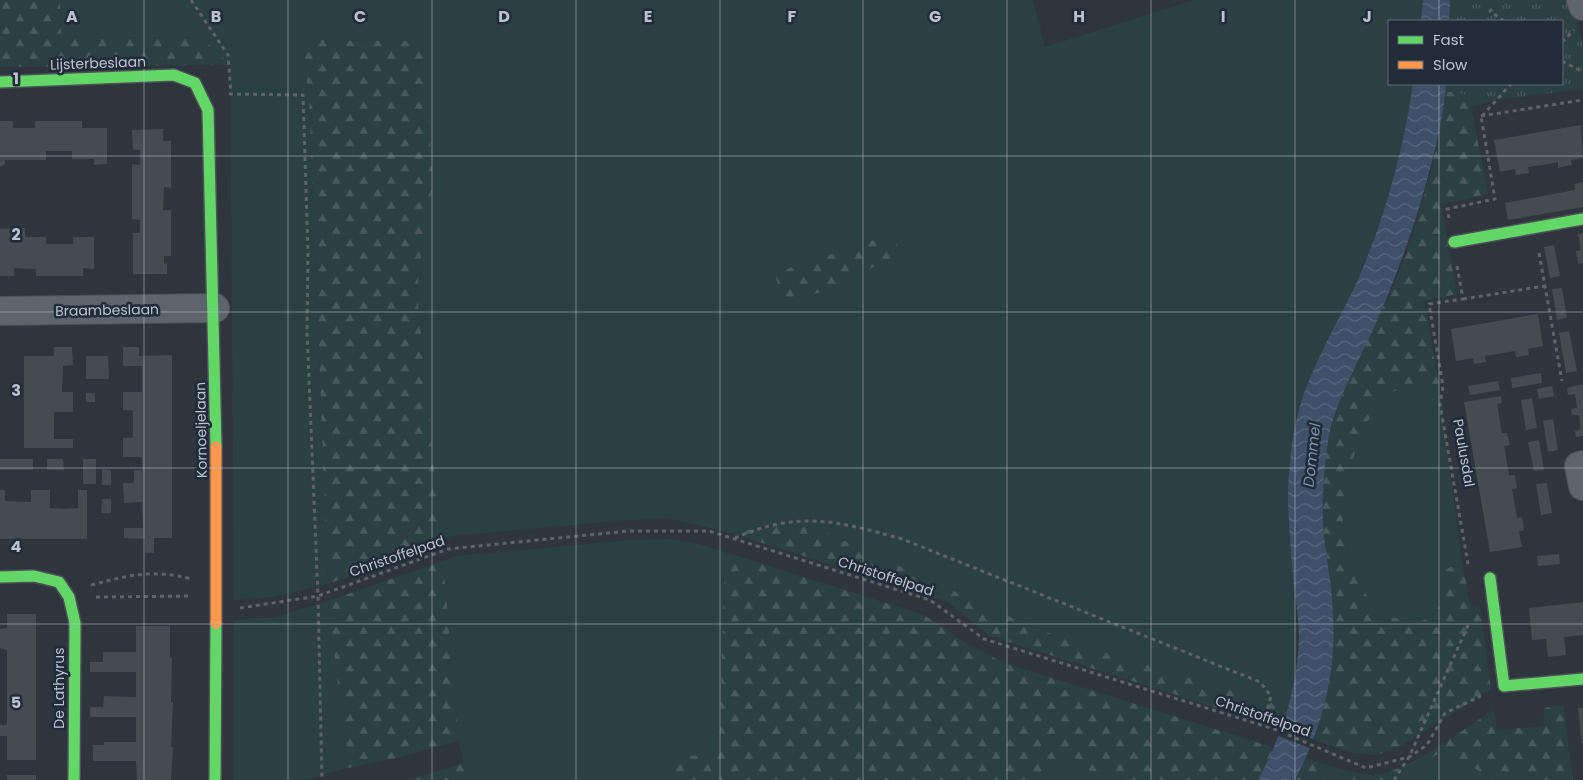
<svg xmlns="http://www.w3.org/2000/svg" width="1583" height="780" font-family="Poppins,sans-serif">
<defs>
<pattern id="forest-firs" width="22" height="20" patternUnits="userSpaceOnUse" patternTransform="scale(1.25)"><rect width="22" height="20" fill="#2b4043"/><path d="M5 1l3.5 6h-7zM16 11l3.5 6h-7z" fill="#485a5d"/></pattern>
<pattern id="park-tufts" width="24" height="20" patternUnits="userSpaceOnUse" patternTransform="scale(1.25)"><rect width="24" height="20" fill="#2b4043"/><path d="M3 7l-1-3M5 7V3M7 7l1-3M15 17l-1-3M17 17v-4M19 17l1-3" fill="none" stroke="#485a5d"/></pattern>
<pattern id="water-waves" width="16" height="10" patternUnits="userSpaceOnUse" patternTransform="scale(1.25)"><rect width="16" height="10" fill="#3d5068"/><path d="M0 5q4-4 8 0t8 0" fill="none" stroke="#57687c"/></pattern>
</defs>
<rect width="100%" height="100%" fill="#2e353d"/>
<path fill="#2b4043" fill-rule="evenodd" d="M 60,0 L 1033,0 L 1045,47 L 1194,0 L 1423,0 L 1421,21 L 1389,21 L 1389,84 L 1413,84 C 1403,152 1385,217 1357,280 C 1341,317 1321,352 1307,390 C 1303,399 1298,409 1296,418 C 1285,473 1290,529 1294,584 C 1297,628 1301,664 1288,708 L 1098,650 L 1032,627 L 823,531 L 800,526 L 769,526 L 731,533 L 671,519 L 629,520 L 452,536 L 441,541 L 417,292 L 424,229 L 433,187 L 424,41 L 302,40 L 309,99 L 328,584 L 274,597 L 234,600 L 230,65 L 204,39 L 60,38 ZM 897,256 L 798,298 L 788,298 L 780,294 L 776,273 Z
M 1439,385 L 1462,563 L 1445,569 C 1439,581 1444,603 1435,613 C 1427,621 1414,624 1404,620 C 1395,618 1386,616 1379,610 C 1356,589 1342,542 1343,512 C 1344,469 1364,431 1381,392 Z
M 670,539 L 696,543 L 725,552 L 719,756 L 673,756 L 674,780 L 466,780 L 459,740 L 443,561 L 456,556 L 630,540 Z
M 328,601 L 348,768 L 305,780 L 234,780 L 234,620 L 277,617 Z
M 1444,750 L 1489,777 L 1497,779 L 1524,775 L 1524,780 L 1406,780 L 1412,771 Z
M 1044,760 L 1063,763 L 1124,780 L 1042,780 Z
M 1320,763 L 1348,771 L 1354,780 L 1325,780 Z"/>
<path fill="url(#forest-firs)" d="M 0,0 L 60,0 L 61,38 L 204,39 L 230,65 L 0,67 Z
M 302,40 L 424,41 L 433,187 L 424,229 L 417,292 L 441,541 L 328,584 L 309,99 Z
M 1446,91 L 1496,100 L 1471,107 L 1488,194 L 1441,204 L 1457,294 L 1424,301 L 1439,385 L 1381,393 C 1364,431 1344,469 1343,512 C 1342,542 1356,589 1379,610 C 1386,616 1395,618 1404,620 C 1414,624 1428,621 1435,613 C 1444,603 1439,581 1445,569 L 1462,563 L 1471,607 L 1480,606 L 1491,689 L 1404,744 L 1384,753 L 1372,755 L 1350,752 L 1313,740 C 1323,711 1331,683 1333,652 C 1337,610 1327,567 1323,524 C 1321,496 1324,465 1329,438 C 1337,391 1372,332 1392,288 C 1419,226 1436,158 1446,91 Z
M 897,232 L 897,256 C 871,267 823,295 799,298 C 791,299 786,297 780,294 L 775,273 Z
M 769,526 L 800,526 L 823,531 L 1032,627 L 1098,650 L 1288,708 L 1281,728 L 990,636 L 948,602 L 731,533 Z
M 725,552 L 924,615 L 969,645 L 1005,663 L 1275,748 L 1258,780 L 1124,780 L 1063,763 L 1045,760 L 1042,780 L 674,780 L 673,756 L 719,755 Z
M 443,561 L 459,740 L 401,757 L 348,768 L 328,601 Z
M 1563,705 L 1573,780 L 1524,780 L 1523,775 L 1497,779 L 1489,777 L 1444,750 L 1412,771 L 1406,780 L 1354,780 L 1348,771 C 1356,772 1364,775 1371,775 C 1404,775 1465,728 1494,710 L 1497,730 L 1544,726 L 1543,713 L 1545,708 Z
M 1306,758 L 1320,763 L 1325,780 L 1295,780 Z
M 465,763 L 466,780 L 408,780 Z"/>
<path fill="url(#park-tufts)" d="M 1450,0 L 1572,0 L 1583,46 L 1583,89 L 1496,100 L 1446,91 L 1446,84 L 1562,84 L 1562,21 L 1449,21 Z"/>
<path fill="url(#water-waves)" d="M 1423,0 L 1450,0 L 1449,21 L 1421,21 Z
M 1413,84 L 1446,84 C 1444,112 1438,138 1431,165 C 1417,221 1398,273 1375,325 C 1359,362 1337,397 1329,436 C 1324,464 1322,495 1323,523 C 1325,553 1332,583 1333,613 C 1337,672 1322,728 1295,780 L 1258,780 C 1282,736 1298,687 1299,636 C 1299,620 1296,603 1294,587 C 1291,547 1285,503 1290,463 C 1291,448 1293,432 1297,418 C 1306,375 1339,321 1358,279 C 1385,217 1403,152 1413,84 Z"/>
<path fill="#2e353d" d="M 1279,726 L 1315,740 L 1312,749 L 1276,735 Z"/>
<path fill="#454b51" d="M 0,121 L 13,121 L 13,128 L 35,128 L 35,121 L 82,121 L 82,128 L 107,128 L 107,164 L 94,165 L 94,159 L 72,159 L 72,151 L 46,151 L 46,160 L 5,160 L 5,164 L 0,167 Z
M 1581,125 L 1583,158 L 1571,160 L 1572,165 L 1558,168 L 1558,162 L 1543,165 L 1528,167 L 1529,173 L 1516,175 L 1515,169 L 1500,172 L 1494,140 Z
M 163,129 L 163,141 L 171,141 L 171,188 L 164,187 L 163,210 L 171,210 L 171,256 L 164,256 L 164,264 L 167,263 L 167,274 L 133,274 L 133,233 L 140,233 L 140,220 L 132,219 L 132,164 L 140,165 L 140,150 L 133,150 L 132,130 Z
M 1583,182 L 1583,207 L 1508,220 L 1505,203 L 1575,190 L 1574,184 Z
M 25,228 L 25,237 L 46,237 L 46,244 L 73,244 L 73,237 L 94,237 L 94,269 L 83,268 L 83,276 L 36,276 L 36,269 L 14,268 L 14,276 L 0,276 L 0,229 Z
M 1583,233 L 1583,263 L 1578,264 L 1576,251 L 1581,250 L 1578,234 Z
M 1554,245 L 1560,276 L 1550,278 L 1544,247 Z
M 1562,288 L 1567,318 L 1557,320 L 1552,289 Z
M 1538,314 L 1543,346 L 1528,349 L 1529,355 L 1516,357 L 1515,351 L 1485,356 L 1486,362 L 1474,364 L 1473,358 L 1456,361 L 1451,329 Z
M 1569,331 L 1577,371 L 1566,373 L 1559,333 Z
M 54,347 L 72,347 L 73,365 L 63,366 L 62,392 L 73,392 L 73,412 L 54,412 L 54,439 L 73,439 L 73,448 L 24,448 L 24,356 L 54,356 Z
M 123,347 L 139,347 L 139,356 L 172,355 L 172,538 L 154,538 L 154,553 L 145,553 L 145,539 L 124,538 L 124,528 L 143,528 L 142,502 L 124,503 L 123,483 L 134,483 L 134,470 L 142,470 L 142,457 L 123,457 L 123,438 L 133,438 L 133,410 L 123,410 L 123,392 L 142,392 L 142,366 L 123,366 Z
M 86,356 L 108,356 L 109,379 L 86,379 Z
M 1541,373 L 1542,383 L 1512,388 L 1511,378 Z
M 1498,381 L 1500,390 L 1470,395 L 1468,386 Z
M 1583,384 L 1583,436 L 1576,437 L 1575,431 L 1581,429 L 1579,415 L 1572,415 L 1571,409 L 1577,408 L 1575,394 L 1568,395 L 1567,388 Z
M 1552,386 L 1554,396 L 1539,399 L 1537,389 Z
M 86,393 L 95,393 L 95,402 L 86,402 Z
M 1501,396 L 1502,403 L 1497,404 L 1502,433 L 1507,433 L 1510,445 L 1504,446 L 1509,475 L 1515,475 L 1517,488 L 1512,489 L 1517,518 L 1522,517 L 1524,530 L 1519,532 L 1522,547 L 1490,552 L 1464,402 Z
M 1532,398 L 1537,428 L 1526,430 L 1521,400 Z
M 1553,419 L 1558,450 L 1548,452 L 1543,421 Z
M 1539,440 L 1544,470 L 1534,471 L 1528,442 Z
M 0,459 L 33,459 L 33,470 L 0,470 Z
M 47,459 L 63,459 L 64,470 L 47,470 Z
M 83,459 L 96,459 L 96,484 L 83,484 Z
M 102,469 L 111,470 L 111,485 L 102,485 Z
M 1547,483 L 1552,513 L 1541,515 L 1536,484 Z
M 0,490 L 5,490 L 5,501 L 31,502 L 31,490 L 50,490 L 50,508 L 64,509 L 78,508 L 78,490 L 87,490 L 87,539 L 0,539 Z
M 102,499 L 111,499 L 111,513 L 101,513 Z
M 1559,554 L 1560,564 L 1538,566 L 1537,556 Z
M 1583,602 L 1583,635 L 1564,637 L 1566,655 L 1548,657 L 1546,639 L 1532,640 L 1529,608 Z
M 7,614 L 36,614 L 36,760 L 7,760 L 7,736 L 0,736 L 0,725 L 7,725 L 7,650 L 0,648 L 0,629 L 7,628 Z
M 136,626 L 170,626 L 170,657 L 172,658 L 171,702 L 173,702 L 171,747 L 173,747 L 171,780 L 137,780 L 136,761 L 93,761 L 93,745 L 104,745 L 104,742 L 136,742 L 136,717 L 90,717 L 90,707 L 103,707 L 104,696 L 136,697 L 136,672 L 90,672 L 90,662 L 103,662 L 103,652 L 136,652 Z
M 1578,708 L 1583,708 L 1583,743 L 1582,743 Z
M 7,775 L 36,775 L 36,780 L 7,780 Z"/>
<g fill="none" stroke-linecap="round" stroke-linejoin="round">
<g stroke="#4d5157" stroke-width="30">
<path id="street" d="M 1581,0 L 1583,6
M 0,311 L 215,308
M 1583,465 L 1579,466 L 1583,486"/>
</g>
<g stroke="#4d5157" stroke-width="14">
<path id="fast" d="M 0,82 L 174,75 L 195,83 L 208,110 L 216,447
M 1454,242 L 1583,219
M 0,577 L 34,576 L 59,582 L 69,597 L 75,623 L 74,780
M 1490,578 L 1504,686 L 1583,679
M 215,780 L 216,623"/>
</g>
<g stroke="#4d5157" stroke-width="14">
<path id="slow" d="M 216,447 L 216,623"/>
</g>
<path stroke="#5c6267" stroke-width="3" stroke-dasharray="4 4" stroke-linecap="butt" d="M 191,0 L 228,55 L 231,94
M 1492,9 L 1490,11 L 1504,21
M 1562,42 L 1574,30
M 1562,61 L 1583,72
M 229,94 L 303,95 L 308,254 L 307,331 L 318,596 L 322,780
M 1481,116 L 1583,100
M 1482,116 L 1511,84
M 1449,218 L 1447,209 L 1495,199 L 1481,116
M 1539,253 L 1562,381
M 1457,266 L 1463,299 L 1429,304 L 1443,386 L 1440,404 L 1468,564
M 1463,299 L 1545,286
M 735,538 C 800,510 837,521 902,539 L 1260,682 L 1271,696 L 1263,726
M 91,585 C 130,575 151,569 192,579
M 96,597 L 192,596
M 240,608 L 318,596 L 448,549 L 628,531 L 709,531 L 930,600 L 984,639 L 1274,729 L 1366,768 L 1409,757 L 1427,745 L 1445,713 L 1481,696
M 1394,780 L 1409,757 L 1469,623"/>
<use href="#street" stroke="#5e646b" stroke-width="28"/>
<use href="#fast" stroke="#63d668" stroke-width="11"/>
<use href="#slow" stroke="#ff974d" stroke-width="11"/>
</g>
<path fill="none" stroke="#bac2cd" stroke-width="1" stroke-opacity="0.55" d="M 144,0 L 144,780M 288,0 L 288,780M 432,0 L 432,780M 576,0 L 576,780M 720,0 L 720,780M 863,0 L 863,780M 1007,0 L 1007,780M 1151,0 L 1151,780M 1295,0 L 1295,780M 1439,0 L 1439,21M 1439,84 L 1439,780M 0,156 L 1583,156M 0,312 L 1583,312M 0,468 L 1583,468M 0,624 L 1583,624"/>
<g text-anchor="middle" stroke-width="5" stroke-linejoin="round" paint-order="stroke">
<g font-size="14" fill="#bac2cd" stroke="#212c38">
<text transform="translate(98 63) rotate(-2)" y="5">Lijsterbeslaan</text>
<text transform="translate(107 310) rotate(-1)" y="5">Braambeslaan</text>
<text transform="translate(201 430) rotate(-91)" y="5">Kornoeljelaan</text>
<text transform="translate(1464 453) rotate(80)" y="5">Paulusdal</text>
<text transform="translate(397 556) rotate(-19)" y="5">Christoffelpad</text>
<text transform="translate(886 576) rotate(18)" y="5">Christoffelpad</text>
<text transform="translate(59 688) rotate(-90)" y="5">De Lathyrus</text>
<text transform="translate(1263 716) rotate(19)" y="5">Christoffelpad</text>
</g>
<g font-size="15" font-style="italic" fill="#7b94ae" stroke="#212c38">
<text transform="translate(1312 455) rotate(-84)" y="5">Dommel</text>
</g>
</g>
<g font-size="16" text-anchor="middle" font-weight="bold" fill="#bac2cd" stroke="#212c38" stroke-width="5" stroke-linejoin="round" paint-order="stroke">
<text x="72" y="22">A</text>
<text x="216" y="22">B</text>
<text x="360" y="22">C</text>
<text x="504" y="22">D</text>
<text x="648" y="22">E</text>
<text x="792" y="22">F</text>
<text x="935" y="22">G</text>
<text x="1079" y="22">H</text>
<text x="1223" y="22">I</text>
<text x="1367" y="22">J</text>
<text x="16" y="84">1</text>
<text x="16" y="240">2</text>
<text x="16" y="396">3</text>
<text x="16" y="552">4</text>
<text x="16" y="708">5</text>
</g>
<rect x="1388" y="20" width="175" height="65" fill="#212c38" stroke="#5e6874"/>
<rect x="1398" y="36" width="25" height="8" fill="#63d668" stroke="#5e6874"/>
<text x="1433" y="45" font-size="15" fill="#bac2cd">Fast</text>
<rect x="1398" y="61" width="25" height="8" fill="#ff974d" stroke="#5e6874"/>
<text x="1433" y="70" font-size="15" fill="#bac2cd">Slow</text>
</svg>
